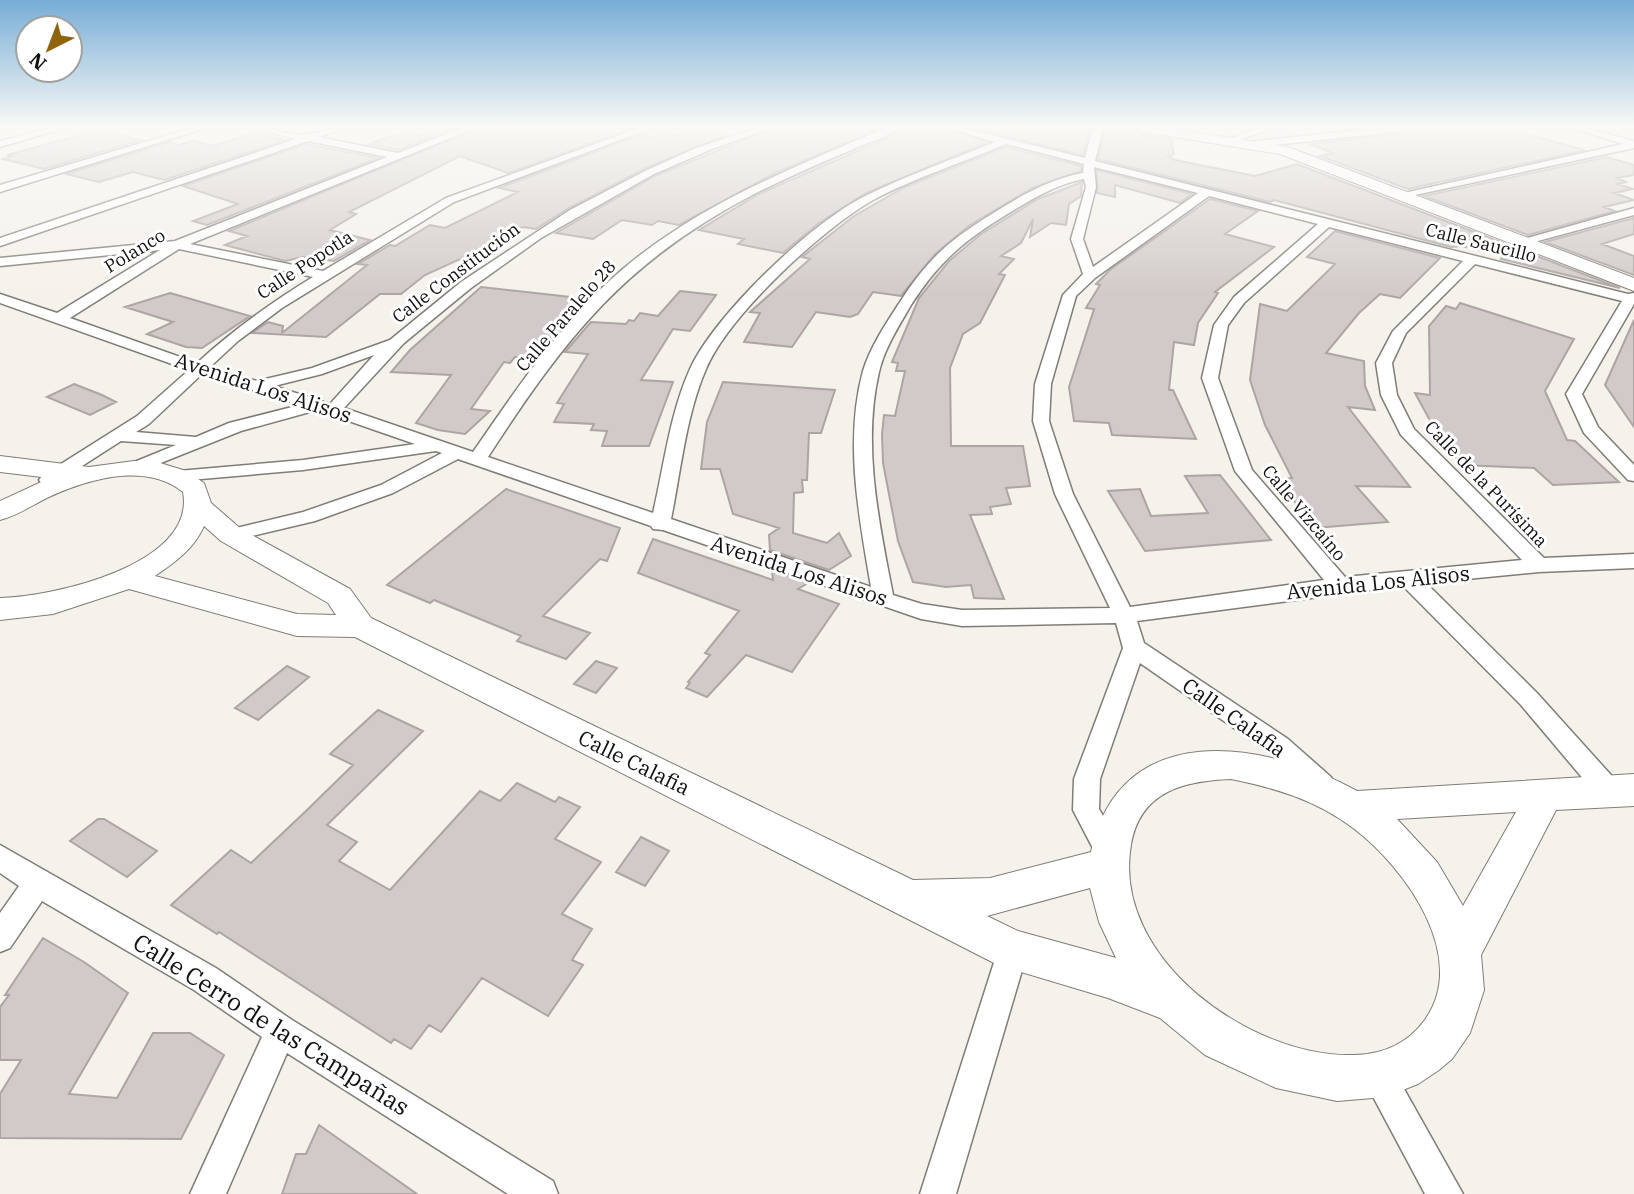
<svg xmlns="http://www.w3.org/2000/svg" width="1634" height="1194" font-family="'IBM Plex Serif',serif">
<rect width="100%" height="100%" fill="#f5f1eb"/>
<path fill="#d1cac8" stroke="#aca5a3" stroke-width="2" d="M 423,128 L 455,128 L 398,150 L 369,144 L 404,132 L 422,136 Z
M 478,128 L 632,128 L 508,173 L 460,156 L 349,212 L 356,214 L 330,230 L 370,240 L 334,261 L 303,257 L 285,261 L 225,245 L 247,236 L 229,231 Z
M 774,128 L 880,128 L 773,174 L 679,225 L 658,221 L 652,225 L 622,220 L 593,239 L 556,233 L 655,176 Z
M 901,128 L 945,128 L 987,142 L 866,193 L 819,223 L 783,253 L 738,244 L 744,239 L 699,230 L 759,194 L 885,139 Z
M 973,128 L 1090,128 L 1083,155 Z
M 1105,128 L 1134,128 L 1143,135 L 1171,139 L 1174,154 L 1168,156 L 1175,160 L 1255,176 L 1297,164 L 1620,288 L 1501,259 L 1503,256 L 1462,246 L 1451,247 L 1274,200 L 1270,202 L 1098,159 Z
M 1452,128 L 1483,128 L 1496,132 L 1508,129 L 1585,150 L 1408,189 L 1320,156 L 1333,153 L 1310,144 Z
M 99,130 L 141,140 L 44,169 L 3,159 L 12,156 L 7,155 Z
M 688,131 L 696,133 L 702,131 L 723,136 L 646,168 L 569,208 L 536,229 L 523,227 L 504,239 L 425,275 L 401,294 L 380,294 L 326,337 L 252,333 L 268,322 L 283,326 L 282,333 L 367,265 L 358,264 L 390,245 L 395,246 L 430,225 L 445,228 L 518,192 L 499,188 L 646,133 L 647,139 L 666,132 L 676,135 Z
M 253,133 L 285,140 L 164,180 L 133,172 L 99,182 L 66,174 L 169,142 L 179,145 L 193,141 L 212,146 Z
M 306,144 L 378,158 L 207,225 L 193,221 L 238,204 L 183,186 Z
M 1006,147 L 1081,166 L 1081,171 L 1032,188 L 970,225 L 935,254 L 901,296 L 873,292 L 858,314 L 850,317 L 816,312 L 792,347 L 744,342 L 760,313 L 750,312 L 810,259 L 802,257 L 854,216 L 905,187 Z
M 1607,157 L 1634,165 L 1634,175 L 1617,178 L 1626,182 L 1618,184 L 1633,189 L 1614,193 L 1634,200 L 1604,207 L 1615,211 L 1528,235 L 1424,196 Z
M 1097,170 L 1192,194 L 1180,203 L 1115,185 L 1115,197 L 1097,193 Z
M 1082,182 L 1081,196 L 1069,204 L 1066,225 L 1051,223 L 1030,237 L 1033,219 L 1021,243 L 1001,256 L 1014,259 L 999,274 L 1005,275 L 980,323 L 963,334 L 950,368 L 951,446 L 1023,446 L 1030,486 L 1006,488 L 1011,504 L 990,507 L 992,514 L 970,515 L 1004,599 L 974,598 L 971,585 L 946,587 L 913,582 L 898,541 L 883,463 L 882,434 L 884,415 L 895,416 L 905,371 L 896,371 L 898,363 L 892,362 L 919,298 L 949,261 L 981,234 L 1038,199 Z
M 1210,199 L 1258,211 L 1225,234 L 1274,247 L 1215,292 L 1218,293 L 1198,323 L 1194,345 L 1174,342 L 1169,390 L 1173,390 L 1196,439 L 1112,435 L 1109,423 L 1074,421 L 1069,387 L 1094,309 L 1086,308 L 1100,285 L 1096,284 L 1111,269 Z
M 1634,218 L 1634,234 L 1602,244 L 1634,256 L 1634,275 L 1545,242 Z
M 1335,231 L 1440,258 L 1400,298 L 1380,294 L 1359,313 L 1326,353 L 1364,361 L 1365,386 L 1375,410 L 1348,407 L 1410,487 L 1356,486 L 1388,522 L 1315,528 L 1277,479 L 1292,478 L 1265,425 L 1250,380 L 1260,304 L 1287,311 L 1335,264 L 1307,257 Z
M 481,287 L 580,298 L 559,320 L 568,320 L 543,350 L 534,349 L 527,358 L 515,357 L 510,363 L 504,362 L 471,409 L 490,411 L 465,434 L 438,430 L 416,423 L 451,375 L 391,372 L 410,350 Z
M 680,291 L 716,295 L 690,331 L 673,329 L 641,380 L 673,382 L 649,446 L 602,446 L 607,431 L 591,430 L 594,424 L 554,422 L 564,404 L 557,403 L 588,354 L 565,352 L 591,322 L 626,324 L 629,320 L 634,321 L 640,313 L 658,316 Z
M 170,293 L 250,316 L 202,348 L 186,347 L 147,334 L 173,322 L 125,307 Z
M 1460,303 L 1574,339 L 1545,391 L 1567,440 L 1575,441 L 1619,482 L 1553,485 L 1534,468 L 1461,465 L 1433,426 L 1415,393 L 1430,395 L 1429,326 L 1446,306 L 1456,309 Z
M 1634,320 L 1634,427 L 1605,385 Z
M 723,382 L 835,390 L 821,433 L 809,433 L 807,480 L 802,480 L 803,492 L 794,493 L 793,533 L 827,543 L 839,533 L 851,556 L 829,570 L 770,550 L 769,535 L 779,528 L 733,514 L 720,469 L 701,469 L 707,422 Z
M 74,384 L 102,395 L 116,402 L 90,415 L 47,397 Z
M 1220,475 L 1271,540 L 1145,551 L 1108,491 L 1140,489 L 1151,516 L 1208,513 L 1185,476 Z
M 506,489 L 620,528 L 607,561 L 600,559 L 543,616 L 590,633 L 566,659 L 517,641 L 521,636 L 434,600 L 430,603 L 387,585 Z
M 653,539 L 773,580 L 772,570 L 808,583 L 798,589 L 839,604 L 792,672 L 746,655 L 707,697 L 686,688 L 690,683 L 688,682 L 710,655 L 705,653 L 739,611 L 638,573 Z
M 596,661 L 617,668 L 596,693 L 574,684 Z
M 287,666 L 309,677 L 258,720 L 235,708 Z
M 378,710 L 423,731 L 327,825 L 357,842 L 339,861 L 390,890 L 480,791 L 500,801 L 517,783 L 555,802 L 559,797 L 580,807 L 555,839 L 601,862 L 562,914 L 592,929 L 572,960 L 583,965 L 548,1016 L 482,978 L 441,1032 L 429,1025 L 411,1049 L 394,1039 L 391,1043 L 219,932 L 217,934 L 171,905 L 231,850 L 251,863 L 306,811 L 353,765 L 330,754 Z
M 98,819 L 104,819 L 157,851 L 127,877 L 70,841 Z
M 641,837 L 669,851 L 645,886 L 616,872 Z
M 43,938 L 84,962 L 128,993 L 69,1094 L 117,1098 L 153,1033 L 190,1033 L 224,1055 L 181,1139 L 0,1138 L 0,1094 L 21,1060 L 0,1060 L 0,1007 L 9,995 L 5,995 Z
M 319,1125 L 346,1144 L 417,1194 L 282,1194 L 296,1154 L 306,1154 Z"/>
<g fill="none" stroke-linecap="round" stroke-linejoin="round">
<g stroke="#807d77" stroke-width="3">
<path id="street" d="M 50,128 L 65,128 L 0,147 L 0,141 Z
M 192,128 L 206,128 L 0,192 L 0,185 Z
M 252,128 C 270,127 293,137 308,134 C 320,133 329,128 342,128 L 319,137 L 398,153 L 462,128 L 475,128 L 190,244 L 323,271 L 446,198 L 639,128 L 652,128 L 454,202 L 282,308 L 238,341 L 210,367 L 257,381 L 312,368 L 390,340 L 461,282 L 570,210 L 647,170 L 696,148 L 757,128 L 771,128 L 712,149 L 654,174 L 541,238 L 471,288 L 404,343 L 344,408 L 473,452 C 513,394 553,334 605,285 C 684,210 787,170 886,128 L 899,128 C 888,137 869,142 856,148 C 823,162 790,176 758,192 C 626,260 567,335 488,457 L 653,513 C 664,466 670,413 690,369 C 715,314 813,221 867,195 C 908,175 953,159 995,142 L 948,128 L 963,128 L 1085,158 L 1093,128 L 1103,128 L 1095,161 L 1628,294 L 1634,293 L 1634,304 L 1582,394 L 1598,427 L 1634,465 L 1634,481 L 1628,480 L 1584,433 L 1566,394 L 1622,301 L 1475,264 L 1406,333 L 1392,363 L 1397,395 L 1414,429 L 1544,558 L 1634,554 L 1634,568 L 1539,572 L 1426,583 L 1537,693 L 1619,784 L 1623,792 L 1619,800 L 1610,803 L 1601,800 L 1521,705 L 1403,586 L 1137,621 L 1144,643 L 1288,739 L 1331,777 L 1335,785 L 1331,793 L 1322,796 L 1313,793 L 1270,753 L 1140,663 L 1100,779 L 1099,809 L 1122,849 L 1118,858 L 1108,861 L 1098,858 L 1073,810 L 1074,779 L 1123,648 L 1116,623 L 962,626 L 921,619 L 663,530 L 653,529 L 651,526 L 458,459 L 393,493 L 315,521 L 231,541 L 224,539 L 221,535 L 224,531 L 303,512 L 381,485 L 442,453 L 436,451 L 303,470 L 178,481 L 169,476 L 178,471 L 303,460 L 415,444 L 317,410 L 241,431 L 133,474 L 127,473 L 124,469 L 127,465 L 176,445 L 121,441 L 54,484 L 42,484 L 39,480 L 42,476 L 137,416 L 189,370 L 0,303 L 0,294 L 57,313 L 160,250 L 0,266 L 0,258 L 175,241 L 387,157 L 308,141 L 0,246 L 0,238 L 296,139 ZM 1006,144 L 1084,164 L 1083,173 C 1048,179 1017,198 987,217 C 944,244 925,263 898,305 C 885,325 870,348 863,371 C 844,441 859,517 871,587 L 671,519 C 681,470 686,415 706,369 C 729,315 822,229 873,200 C 912,179 964,162 1006,144 ZM 1094,167 L 1198,193 L 1093,267 L 1083,239 L 1096,187 ZM 1084,179 L 1086,187 L 1071,239 L 1083,274 L 1063,295 L 1035,384 L 1033,421 L 1055,494 L 1110,608 L 962,610 L 922,604 L 893,595 C 879,523 862,445 879,372 C 884,349 899,326 911,305 C 935,268 956,247 993,223 C 1021,206 1051,185 1084,179 ZM 1209,196 L 1318,224 L 1234,297 L 1214,325 L 1202,378 L 1235,471 L 1324,580 L 1130,607 L 1073,494 L 1049,421 L 1051,384 L 1076,296 L 1095,278 ZM 1329,227 L 1463,261 L 1393,331 L 1376,363 L 1381,395 L 1401,435 L 1522,560 L 1345,577 L 1252,470 L 1218,378 L 1228,325 L 1244,303 ZM 179,249 L 313,277 C 272,302 233,330 197,363 L 70,318 ZM 374,355 L 330,404 L 274,386 L 322,374 ZM 202,374 L 300,405 L 229,423 L 196,437 L 136,432 L 149,424 Z
M 1258,128 L 1271,128 L 1232,143 L 1224,141 Z
M 1379,128 L 1408,128 L 1403,131 L 1256,147 L 1251,144 L 1256,141 Z
M 1571,128 L 1586,128 L 1634,141 L 1634,148 L 1401,198 L 1395,195 L 1623,144 Z
M 1634,208 L 1634,215 L 1519,246 L 1513,242 Z
M 0,845 L 216,968 L 292,1020 L 553,1181 L 558,1194 L 508,1194 L 287,1053 L 226,1194 L 190,1194 L 262,1037 L 194,990 L 42,901 L 10,948 L 0,952 L 0,913 L 19,886 L 0,873 Z
M 1013,935 L 1023,940 L 1028,950 L 956,1194 L 920,1194 L 998,950 L 1003,940 Z
M 1378,1060 L 1390,1064 L 1463,1194 L 1425,1194 L 1362,1076 L 1366,1064 Z"/>
</g>
<g stroke="#807d77" stroke-width="2">
<path id="secondary" d="M 1136,128 L 1167,128 L 1288,147 L 1634,278 L 1634,291 L 1280,154 L 1143,132 Z
M 0,456 L 89,467 L 134,461 L 157,462 L 186,471 L 204,483 L 211,503 L 241,529 L 350,589 L 371,618 L 913,880 L 990,878 L 1091,852 C 1120,717 1264,740 1357,791 L 1634,774 L 1634,806 L 1556,810 L 1481,955 L 1484,990 L 1470,1033 L 1452,1059 L 1439,1070 L 1418,1084 L 1385,1097 L 1337,1101 L 1276,1088 L 1205,1055 L 1160,1018 L 1108,998 L 998,965 L 355,637 L 297,636 L 129,589 L 53,614 L 0,620 L 0,598 C 52,597 197,565 183,492 C 145,462 89,479 49,497 C 32,505 17,516 0,520 L 0,501 L 50,478 L 0,472 ZM 204,526 L 221,541 L 328,603 L 336,615 L 297,614 L 155,576 C 174,563 194,549 204,526 ZM 1231,779 C 1275,788 1316,800 1353,828 C 1405,867 1471,958 1424,1021 C 1407,1044 1383,1054 1355,1055 C 1253,1059 1111,959 1131,845 C 1140,791 1184,781 1231,779 ZM 1516,812 L 1463,906 L 1437,862 L 1397,819 ZM 1090,888 L 1099,922 L 1116,958 L 1018,931 L 987,916 Z"/>
</g>
<use href="#street" fill="#fff" fill-rule="evenodd"/>
<use href="#secondary" fill="#fff" fill-rule="evenodd"/>
</g>
<linearGradient id="sky" x2="0" y2="1"><stop stop-color="#77add6"/><stop offset="0.43" stop-color="#faf9f6"/><stop offset="1" stop-color="#faf9f6" stop-opacity="0"/></linearGradient>
<rect width="1634" height="295" fill="url(#sky)"/>
<g text-anchor="middle" stroke-width="6" stroke-linejoin="round" paint-order="stroke">
<g font-size="18" fill="#12110f" stroke="#fff">
<text transform="translate(1481 243) rotate(14)" y="6">Calle Saucillo</text>
<text transform="translate(135 251) rotate(-31)" y="6">Polanco</text>
<text transform="translate(305 265) rotate(-33)" y="6">Calle Popotla</text>
<text transform="translate(456 273) rotate(-37)" y="6">Calle Constitución</text>
<text transform="translate(566 316) rotate(-49)" y="6">Calle Paralelo 28</text>
<text transform="translate(1486 484) rotate(46)" y="6">Calle de la Purísima</text>
<text transform="translate(1304 513) rotate(50)" y="6">Calle Vizcaíno</text>
</g>
<g font-size="21" fill="#12110f" stroke="#fff">
<text transform="translate(263 388) rotate(18)" y="7">Avenida Los Alisos</text>
<text transform="translate(799 571) rotate(18)" y="7">Avenida Los Alisos</text>
<text transform="translate(1378 583) rotate(-6)" y="7">Avenida Los Alisos</text>
<text transform="translate(1234 718) rotate(35)" y="7">Calle Calafia</text>
<text transform="translate(634 763) rotate(26)" y="7">Calle Calafia</text>
</g>
<g font-size="24" fill="#12110f" stroke="#fff">
<text transform="translate(271 1025) rotate(32)" y="8">Calle Cerro de las Campañas</text>
</g>
</g>
<g transform="translate(49 49) rotate(222)"><circle r="33" fill="#ffffff" stroke="#a0a09f" stroke-width="2"/>
<path d="M0-5L12 26L0 18L-12 26Z" fill="#90640d"/>
<text y="-10" font-size="19" font-weight="bold" text-anchor="middle" fill="#12110f">N</text>
</g>
</svg>
